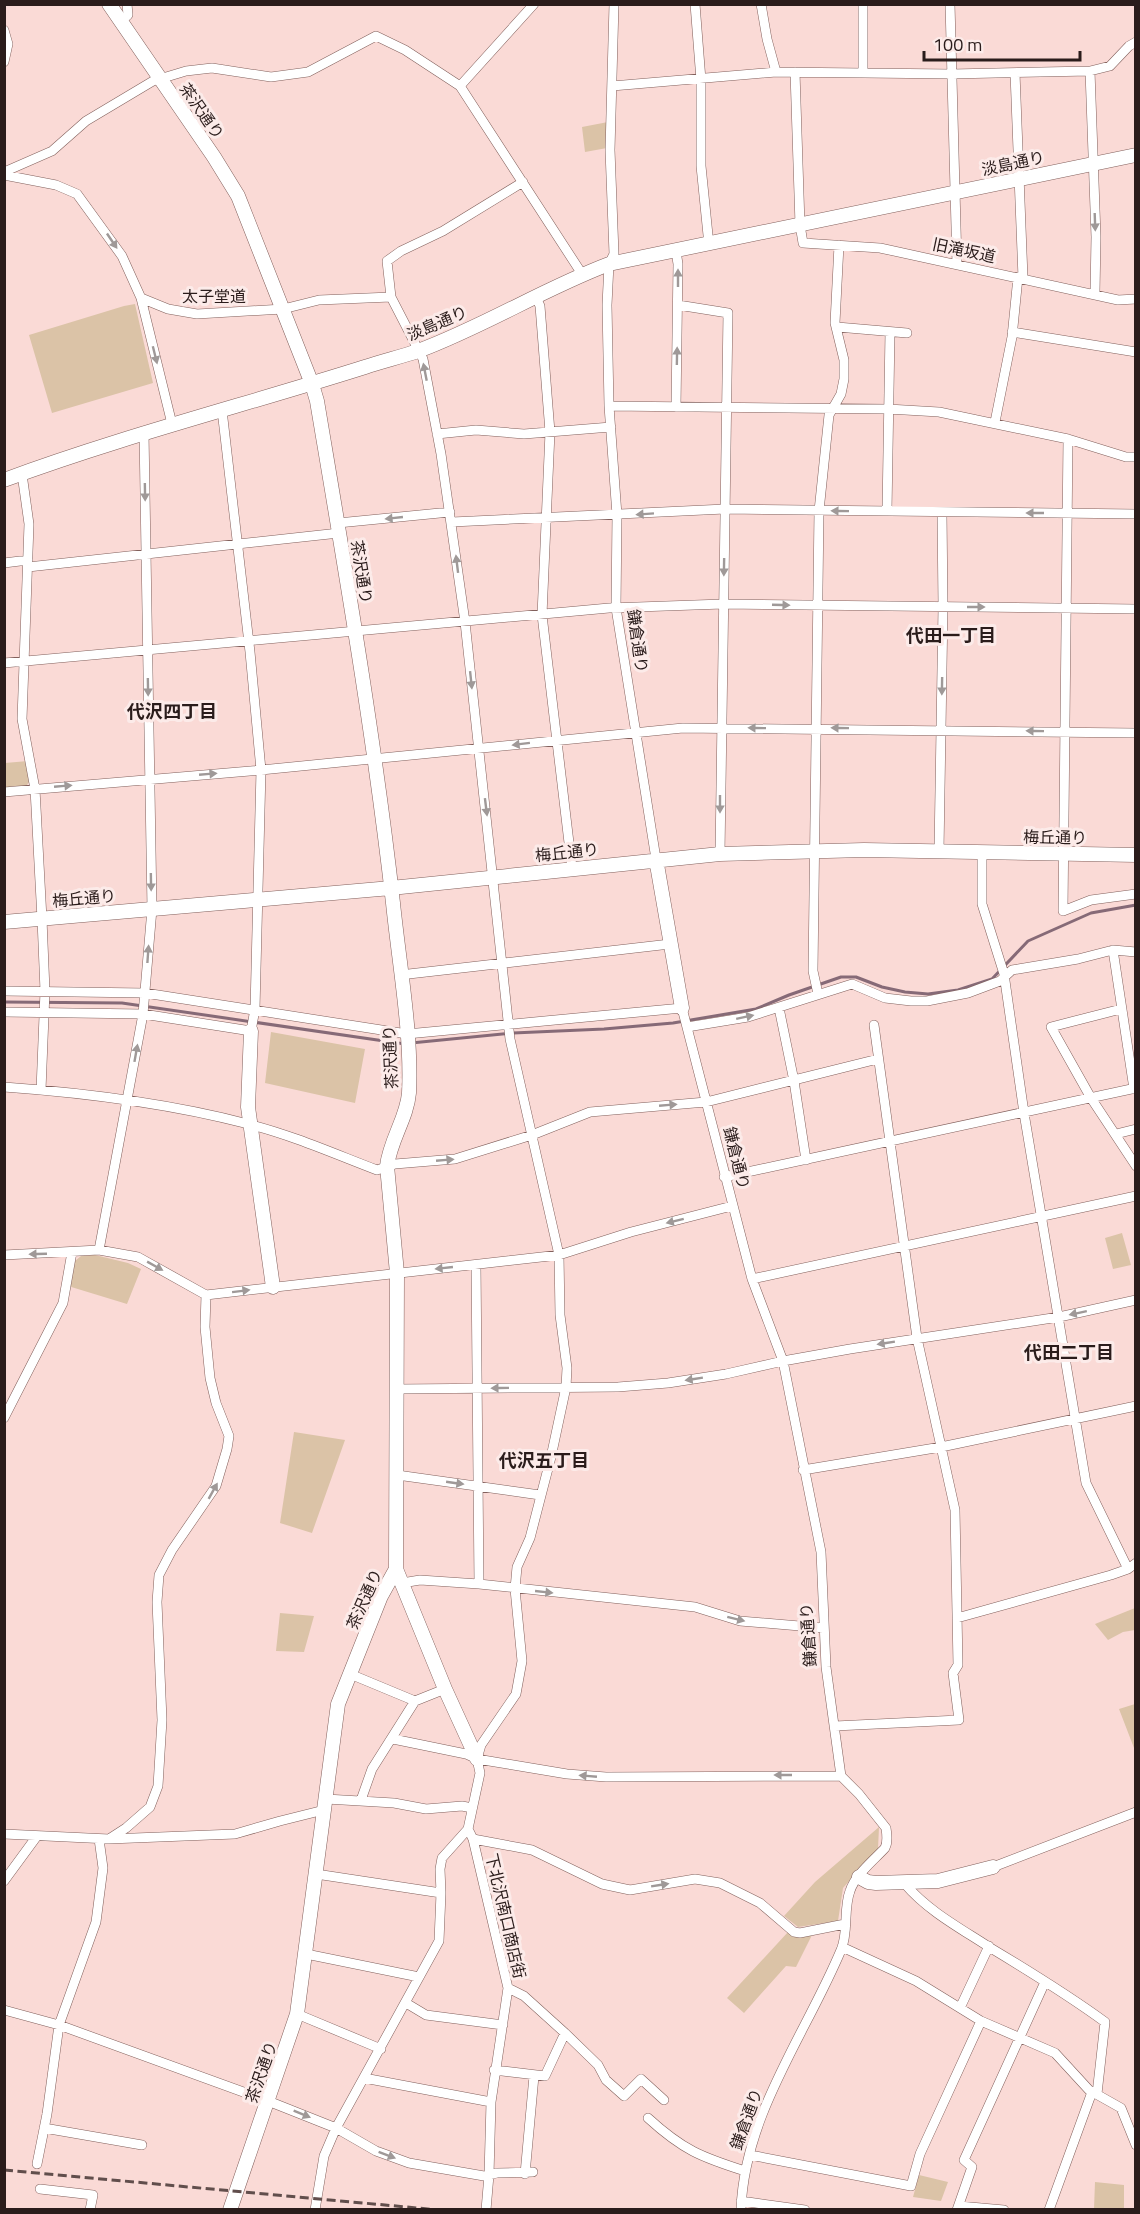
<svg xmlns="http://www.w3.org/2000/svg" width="1140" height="2214" font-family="'Titillium Web','Noto Sans JP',sans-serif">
<rect width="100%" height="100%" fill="#fadad6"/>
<path fill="#dbc3a7" d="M 608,122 L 607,148 L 585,152 L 582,127 Z
M 135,304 L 153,383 L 52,413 L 29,335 L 124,306 Z
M 28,761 L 31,779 L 25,788 L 5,790 L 5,763 Z
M 271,1032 L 365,1049 L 355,1103 L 265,1083 Z
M 1122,1233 L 1131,1265 L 1113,1269 L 1105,1238 Z
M 95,1255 L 128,1263 L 141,1269 L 127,1304 L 68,1286 L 75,1261 L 81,1256 Z
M 294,1432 L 345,1440 L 312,1533 L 280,1523 Z
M 1135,1608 L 1135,1630 L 1123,1632 L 1108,1640 L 1095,1624 Z
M 280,1613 L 314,1616 L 304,1652 L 276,1651 Z
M 1135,1704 L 1136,1747 L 1134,1748 L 1119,1709 Z
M 879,1827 L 878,1849 L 843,1888 L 838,1921 L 798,1927 L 784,1916 L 815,1882 Z
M 788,1932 L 812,1935 L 796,1967 L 786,1966 L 744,2013 L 727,1998 Z
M 919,2175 L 948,2182 L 941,2201 L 913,2197 Z
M 1095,2182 L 1124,2185 L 1124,2209 L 1094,2209 Z"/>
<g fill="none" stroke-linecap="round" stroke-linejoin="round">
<path stroke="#866a77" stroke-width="3" d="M 4,1002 L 122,1003 L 405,1044
M 411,1043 L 513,1033 L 604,1029 L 673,1023 L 756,1009 L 789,995 L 841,977 L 856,977 L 882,987 L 905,992 L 928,994 L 958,990 L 992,979 L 1028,941 L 1091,913 L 1136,905"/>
<g stroke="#82605c" stroke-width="10">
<path id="street" d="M 614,4 L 610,150 L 614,254 L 609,264 L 607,305 L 609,406 L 617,515 L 616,608 L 656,859
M 695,4 L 701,80 L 701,166 L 709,245
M 761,4 L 767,39 L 776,72
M 950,4 L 957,264
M 121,21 L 128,15 L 127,4
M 4,30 L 8,44 L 4,62
M 1090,71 L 1096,237 L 1095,293
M 795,72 L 800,225 L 803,243 L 880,248 L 1118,300 L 1136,299
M 863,73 L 863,4
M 1015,73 L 1023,278
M 460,86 L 534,4
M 612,86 L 776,72 L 952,74 L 1090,71 L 1110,66 L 1129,46 L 1136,42
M 4,172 L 52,151 L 86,121 L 153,81 L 186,71 L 212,68 L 271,77 L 308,72 L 376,36 L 405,50 L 460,86 L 582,274
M 4,175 L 56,185 L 77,194 L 122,256 L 141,298 L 168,309 L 197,314 L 283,309 L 319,300 L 391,297
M 676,251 L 678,264 L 676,407
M 536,297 L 540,306 L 550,432 L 542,615 L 572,868
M 141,298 L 172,424
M 678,305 L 728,313 L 720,854
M 837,327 L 907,333
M 1012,332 L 1136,352
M 609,406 L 888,409 L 939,412 L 1068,439 L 1126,457 L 1136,457
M 995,422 L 1012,337 L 1018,277
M 437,434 L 476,430 L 524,434 L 611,427
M 1068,439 L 1063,911 L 1091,900 L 1136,894
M 22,474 L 29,524 L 22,719 L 35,789 L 42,919 L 45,991 L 41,1090
M 887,511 L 890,332
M 452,522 L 725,509 L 1136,514
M 338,523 L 450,512
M 4,563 L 28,560
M 28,567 L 339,533
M 4,663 L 609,608 L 723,604 L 1136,609
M 4,792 L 261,770 L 683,728 L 1136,733
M 939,851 L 943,607 L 942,513
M 982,852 L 982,904 L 1004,974 L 1024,1113 L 1086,1483 L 1128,1569
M 1113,950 L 1134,1089
M 400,975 L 670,944
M 4,991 L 145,993 L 407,1034 L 682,1008 L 752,1279 L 783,1361 L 821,1552 L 826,1667 L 841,1776 L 859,1794 L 886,1828 C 887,1835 888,1842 885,1848 C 874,1860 855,1875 850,1891 C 843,1909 849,1932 841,1950 C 806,2034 744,2115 741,2210
M 818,994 L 813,971 L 819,511 L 829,415 L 841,394 L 844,379 L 844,360 L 835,323 L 839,245
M 779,1008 L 794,1081 L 806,1160
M 1121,1009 L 1051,1027 L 1091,1098 L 1136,1166
M 4,1012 L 143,1014 L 251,1031 L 255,1009 L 261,770 L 250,652 L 222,410
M 687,1027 L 748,1017 L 852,984 L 885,998 L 911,1001 L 927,1001 L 968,993 L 1000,981 L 1012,970 L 1078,959 L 1113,950 L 1136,952
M 4,1087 C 87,1093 168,1103 248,1124 C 292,1135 335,1154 377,1170 L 395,1164 L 455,1159 L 532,1135 L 590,1112 L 706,1102 L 878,1059
M 1116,1134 L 1136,1129
M 724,1177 L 1136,1088
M 99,1250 L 143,1014 L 152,909 L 144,433
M 4,1255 L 99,1250 L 138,1257 L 206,1295
M 476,1265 L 479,1584
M 752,1279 L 1136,1196
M 397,1389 L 618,1387 L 668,1383 L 726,1374 L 783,1361 L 850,1349 L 1059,1317 L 1136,1300
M 4,1418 L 63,1303 L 72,1252
M 803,1470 L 941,1447 L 1136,1406
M 397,1475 L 540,1495
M 402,1583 L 420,1580 L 479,1584 L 695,1607 L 740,1621 L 823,1628
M 957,1618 L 1111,1575 L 1128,1569 L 1136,1563
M 350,1674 L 415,1701 L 445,1689
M 835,1726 L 959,1720 L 953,1673 L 958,1665 L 955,1510 L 917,1338 L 874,1025
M 393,1739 L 466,1754 L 477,1759 L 567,1774 L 606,1777 L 841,1776
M 326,1799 L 394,1803 L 426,1809 L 462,1806 L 472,1808
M 361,1800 L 372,1769 L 415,1701
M 4,1834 L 109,1839 L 235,1834 L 280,1821 L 324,1810
M 109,1839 L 126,1828 L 150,1807 L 158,1786 L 162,1720 L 157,1602 L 159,1575 L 172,1550 L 216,1486 L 227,1449 L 229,1436 L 216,1403 L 210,1378 L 205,1327 L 206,1295 L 559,1255 L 631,1232 L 732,1206
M 473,1839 L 532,1850 L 602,1884 L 630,1890 L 695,1879 L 720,1883 L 760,1903 L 794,1932 L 800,1933 L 845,1924
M 993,1867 L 1136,1812
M 316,1874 L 441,1893
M 4,1881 L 37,1836
M 905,1884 C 928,1911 960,1928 989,1947 C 1029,1971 1068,1995 1105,2022 L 1097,2094
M 842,1947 L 916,1981 L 981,2021 L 1055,2053 L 1089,2090 L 1121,2108 L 1136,2145
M 306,1954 L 419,1977
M 508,1988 L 524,1996 L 565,2033 L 598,2065 L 606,2080 L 624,2096 L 641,2079 L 664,2100
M 406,2003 L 426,2015 L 503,2025
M 960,2008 L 989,1946
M 4,2010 L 59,2025 L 268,2101 L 336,2128 L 376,2151 L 409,2163 L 484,2176 L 497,2173 L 533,2172
M 297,2014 L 381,2049
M 494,2070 L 545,2076 L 565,2033
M 364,2078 L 491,2102
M 648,2118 C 683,2150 701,2157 745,2171
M 44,2128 L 142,2145
M 750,2155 L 911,2186 L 920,2154 L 981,2021
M 37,2164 L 47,2114 L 59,2025 L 96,1922 L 103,1868 L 99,1839
M 525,2174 L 534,2076
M 40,2189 L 93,2195 L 90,2210
M 741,2201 L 805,2210
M 959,2206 L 1004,2210
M 315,2210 L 324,2156 L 336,2128 L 439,1941 L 441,1893 L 440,1869 L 442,1858 L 468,1829
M 486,2210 L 489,2175 L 491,2102 L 508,1988 L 473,1839 L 468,1829 L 480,1773 L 477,1759 L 481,1745 L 516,1694 L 522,1661 L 515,1589 L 517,1567 L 530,1538 L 551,1457 L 566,1387 L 567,1368 L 560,1315 L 559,1255 L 510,1039 L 465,622 L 441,454 L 423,359 L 391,297 L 387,261 L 401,251 L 443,231 L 523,182
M 957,2210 L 972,2167 L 964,2160 L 1045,1982
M 1049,2210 L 1092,2092"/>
</g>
<g stroke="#82605c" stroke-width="15">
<path id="secondary" d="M 109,4 L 214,157 L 238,196 L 312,384 L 317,401 C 345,568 374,735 393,903 C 399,963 412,1033 409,1093 C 407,1118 390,1140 387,1166 L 397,1273 L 396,1569 L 381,1596 L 338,1704 L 297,2014 L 230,2210
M 4,480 C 123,436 245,405 365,367 C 383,361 400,357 418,351 C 483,327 543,289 609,264 L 1136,155
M 656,859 L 682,1008
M 4,922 L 391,888 L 720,854 L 864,850 L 1136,855
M 251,1031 L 248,1107 L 273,1287
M 396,1569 L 445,1689 L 477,1759
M 859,1877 L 868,1882 L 876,1883 L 938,1881 L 993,1867"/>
</g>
<use href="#street" stroke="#fff" stroke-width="9"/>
<use href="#secondary" stroke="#fff" stroke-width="14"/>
<path stroke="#614e4c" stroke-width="3" stroke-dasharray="9 4.5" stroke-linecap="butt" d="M 4,2170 L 439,2210"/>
</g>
<defs><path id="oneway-solid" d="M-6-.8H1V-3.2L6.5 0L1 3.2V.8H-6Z" transform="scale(1.5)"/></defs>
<g fill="#9f9998">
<use href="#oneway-solid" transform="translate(1095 222) rotate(88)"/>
<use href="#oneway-solid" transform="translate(112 241) rotate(56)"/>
<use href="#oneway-solid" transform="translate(678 278) rotate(-90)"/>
<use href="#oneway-solid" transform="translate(155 355) rotate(76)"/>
<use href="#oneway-solid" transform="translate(677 356) rotate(-89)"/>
<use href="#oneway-solid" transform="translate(425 372) rotate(-101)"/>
<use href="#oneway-solid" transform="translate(145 492) rotate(89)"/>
<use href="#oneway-solid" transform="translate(840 511) rotate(-179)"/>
<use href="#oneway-solid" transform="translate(1035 513) rotate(-180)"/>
<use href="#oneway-solid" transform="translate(645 514) rotate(176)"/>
<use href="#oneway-solid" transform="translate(394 518) rotate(174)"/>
<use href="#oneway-solid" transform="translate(457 564) rotate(-97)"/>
<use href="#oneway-solid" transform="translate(724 567) rotate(91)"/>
<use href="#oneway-solid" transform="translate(781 605) rotate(2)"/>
<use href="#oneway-solid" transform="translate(976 607)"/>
<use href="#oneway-solid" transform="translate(471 680) rotate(84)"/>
<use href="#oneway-solid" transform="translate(942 686) rotate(91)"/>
<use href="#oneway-solid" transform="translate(148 687) rotate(89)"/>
<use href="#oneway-solid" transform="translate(757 728) rotate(-179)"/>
<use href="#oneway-solid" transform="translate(840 728) rotate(-179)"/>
<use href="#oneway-solid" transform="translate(1035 731) rotate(-179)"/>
<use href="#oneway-solid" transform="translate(521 744) rotate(173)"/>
<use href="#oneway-solid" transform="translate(208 774) rotate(-5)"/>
<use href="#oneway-solid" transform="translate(63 786) rotate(-5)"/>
<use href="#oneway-solid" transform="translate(720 804) rotate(90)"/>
<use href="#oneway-solid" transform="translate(486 807) rotate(83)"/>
<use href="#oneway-solid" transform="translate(151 882) rotate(89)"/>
<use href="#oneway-solid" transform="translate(148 954) rotate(-86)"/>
<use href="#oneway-solid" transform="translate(745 1017) rotate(-12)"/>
<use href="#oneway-solid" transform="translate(136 1053) rotate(-80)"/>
<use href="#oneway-solid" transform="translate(668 1105) rotate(-5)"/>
<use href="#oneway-solid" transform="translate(445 1160) rotate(-5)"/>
<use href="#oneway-solid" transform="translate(675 1221) rotate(166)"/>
<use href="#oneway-solid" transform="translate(38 1254) rotate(178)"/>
<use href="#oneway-solid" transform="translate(155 1266) rotate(29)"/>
<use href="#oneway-solid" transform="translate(444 1268) rotate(174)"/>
<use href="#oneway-solid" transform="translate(241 1291) rotate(-7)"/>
<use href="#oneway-solid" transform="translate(1078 1313) rotate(168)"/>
<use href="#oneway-solid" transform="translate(886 1343) rotate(171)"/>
<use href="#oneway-solid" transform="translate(694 1379) rotate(171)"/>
<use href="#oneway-solid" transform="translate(500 1388) rotate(179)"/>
<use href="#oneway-solid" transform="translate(455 1483) rotate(8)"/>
<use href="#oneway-solid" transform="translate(213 1491) rotate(-61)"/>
<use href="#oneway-solid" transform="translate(544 1592) rotate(6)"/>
<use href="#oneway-solid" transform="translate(736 1619) rotate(14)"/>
<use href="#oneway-solid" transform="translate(783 1775) rotate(180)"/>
<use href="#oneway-solid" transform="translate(588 1776) rotate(-175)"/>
<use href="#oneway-solid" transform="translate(660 1885) rotate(-9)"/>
<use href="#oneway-solid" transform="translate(302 2114) rotate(22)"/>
<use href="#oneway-solid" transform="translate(387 2155) rotate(21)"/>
</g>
<g text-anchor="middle" stroke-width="6" stroke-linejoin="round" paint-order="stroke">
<g font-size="16" fill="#2a1c1b" stroke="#fcebe9">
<text transform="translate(202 111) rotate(55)" y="6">茶沢通り</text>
<text transform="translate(1013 163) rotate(-12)" y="6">淡島通り</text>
<text transform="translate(964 250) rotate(12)" y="6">旧滝坂道</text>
<text x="214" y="302">太子堂道</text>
<text transform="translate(437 323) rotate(-23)" y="6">淡島通り</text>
<text transform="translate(362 572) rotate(81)" y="6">茶沢通り</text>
<text transform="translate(638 641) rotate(82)" y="6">鎌倉通り</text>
<text transform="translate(1055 837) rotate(1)" y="6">梅丘通り</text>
<text transform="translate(567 852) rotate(-6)" y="6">梅丘通り</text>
<text transform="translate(84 898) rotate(-5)" y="6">梅丘通り</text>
<text transform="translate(390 1057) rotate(-93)" y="6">茶沢通り</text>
<text transform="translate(737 1158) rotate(76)" y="6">鎌倉通り</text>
<text transform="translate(364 1599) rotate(-66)" y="6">茶沢通り</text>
<text transform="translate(808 1635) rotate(-94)" y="6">鎌倉通り</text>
<text transform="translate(506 1916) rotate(77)" y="6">下北沢南口商店街</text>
<text transform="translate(261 2072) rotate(-71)" y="6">茶沢通り</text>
<text transform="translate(746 2119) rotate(-70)" y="6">鎌倉通り</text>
</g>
<g font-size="18" font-weight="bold" fill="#2a1c1b" stroke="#fcebe9">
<text x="951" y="642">代田一丁目</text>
<text x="172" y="718">代沢四丁目</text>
<text x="1069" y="1359">代田二丁目</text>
<text x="544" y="1467">代沢五丁目</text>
</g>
</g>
<rect width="1140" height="2214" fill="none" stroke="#2a1c1b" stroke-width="12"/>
<path d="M924 51v9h156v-9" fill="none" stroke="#2a1c1b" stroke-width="3"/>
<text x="933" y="51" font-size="18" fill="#2a1c1b" stroke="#fcebe9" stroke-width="4.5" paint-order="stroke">100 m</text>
</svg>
